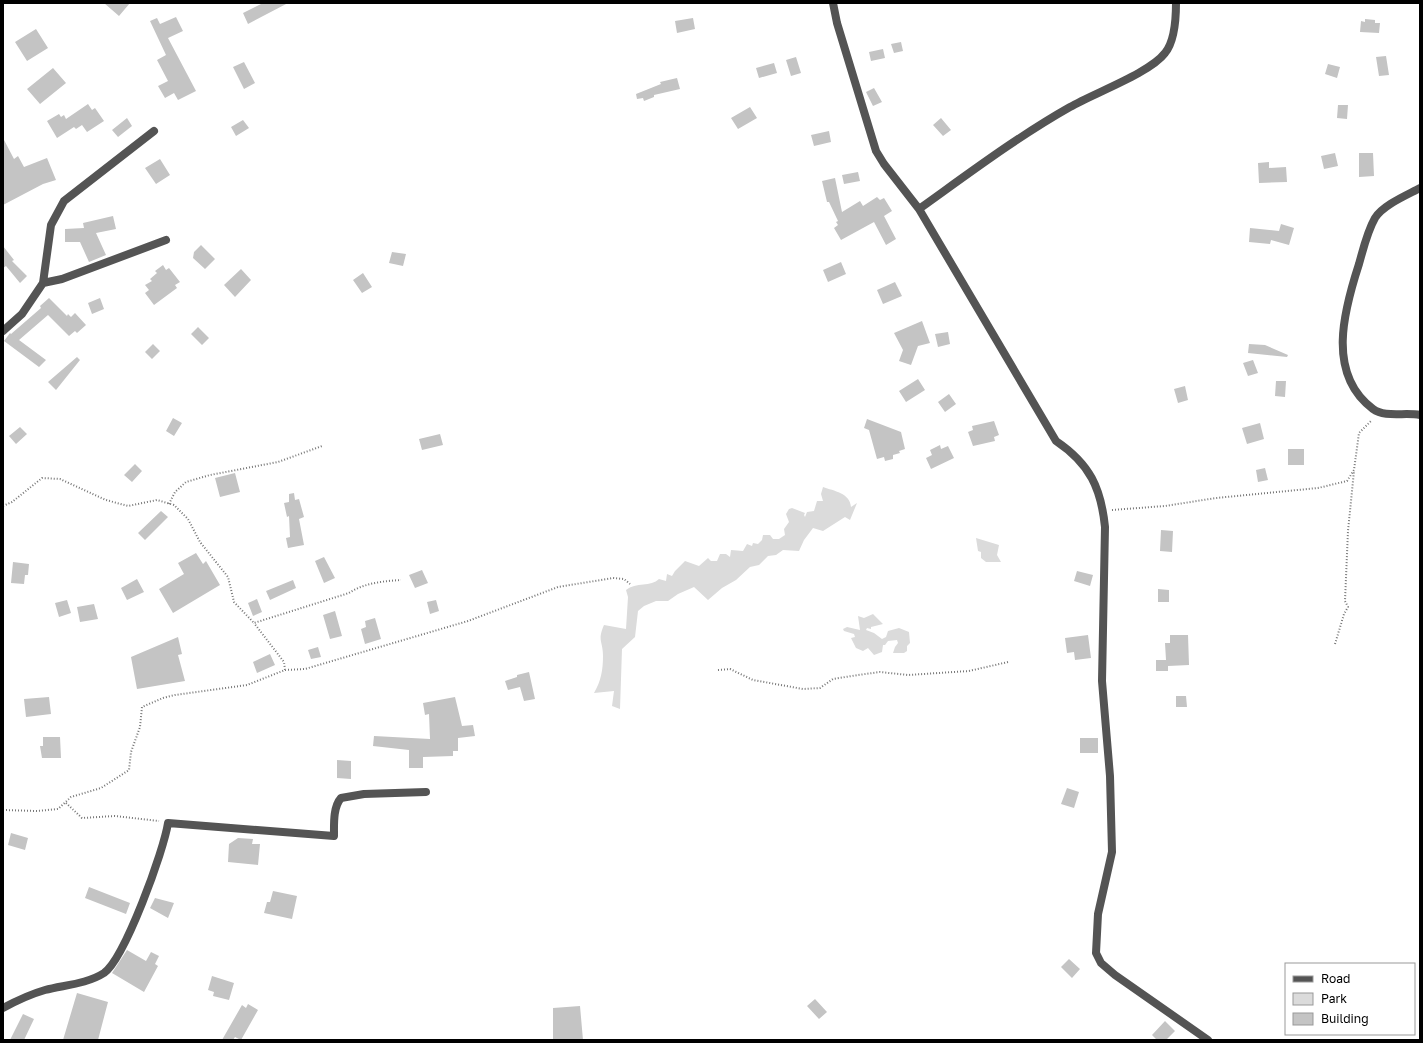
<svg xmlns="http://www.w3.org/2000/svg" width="1423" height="1043" font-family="'Golos Text',sans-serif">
<rect width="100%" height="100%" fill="#fff"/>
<path fill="#dbdbdb" d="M 823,487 C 834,491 850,493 851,507 L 857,503 L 850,520 L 845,517 L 823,531 L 813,528 L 804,540 L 799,551 L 783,550 L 776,555 L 768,556 L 759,565 L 750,567 L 736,580 L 722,588 L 708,600 L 694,587 L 678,594 L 668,601 L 656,601 L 644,606 L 638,611 L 635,637 L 622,649 L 620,709 L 612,706 L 614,691 L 594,693 C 601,681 603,670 603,656 C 603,641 597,641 604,625 L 626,629 L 628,597 L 626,590 C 636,582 651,587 659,579 L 666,581 L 667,574 L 672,576 L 675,571 L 685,561 L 699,566 L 708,558 L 711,561 L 717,561 L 720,554 L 726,554 L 730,557 L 731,550 L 743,551 L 747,544 L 752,546 L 753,543 L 758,544 L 762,540 L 763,535 L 770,535 L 773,539 L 779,539 L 785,535 L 784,529 L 789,522 L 786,514 L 789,509 L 792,508 L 805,513 L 804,515 L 805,517 L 807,512 L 814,511 L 817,501 L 823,501 L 821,494 Z
M 976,538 L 999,545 L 997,555 L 1001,562 L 986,562 L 981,558 L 981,552 L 978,551 Z
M 873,614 L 883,624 L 871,627 L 871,629 L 867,628 L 866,630 L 874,633 L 882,639 L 886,637 L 888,631 L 899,628 L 909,632 L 910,643 L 907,646 L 907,651 L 904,653 L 893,653 L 895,647 L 898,643 L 897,640 L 888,641 L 885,645 L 883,645 L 882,652 L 874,655 L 868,648 L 863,651 L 856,648 L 851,638 L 855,637 L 854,634 L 844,631 L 843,629 L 847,627 L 860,630 L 858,616 L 864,618 Z"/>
<path fill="#c4c4c4" d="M 104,3 L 130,3 L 119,16 Z
M 263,3 L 288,3 L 248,24 L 243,13 Z
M 176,17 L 183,31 L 168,38 L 196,91 L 178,100 L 174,93 L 165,98 L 158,86 L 168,81 L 157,60 L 166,55 L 150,21 L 157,18 L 160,24 Z
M 693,18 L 695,29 L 677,33 L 675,21 Z
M 1365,19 L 1375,20 L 1375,23 L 1380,23 L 1379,33 L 1360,32 L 1361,21 L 1365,22 Z
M 36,29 L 48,48 L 27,61 L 15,42 Z
M 901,42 L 903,51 L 894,53 L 891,44 Z
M 883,49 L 885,58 L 871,61 L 869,52 Z
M 1386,56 L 1389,75 L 1379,76 L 1376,57 Z
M 796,57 L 801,73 L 791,76 L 786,60 Z
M 244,62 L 255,83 L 244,89 L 233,67 Z
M 774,63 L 777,73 L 759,78 L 756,68 Z
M 1328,64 L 1340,67 L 1337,78 L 1325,74 Z
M 53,68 L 66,83 L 40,104 L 27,89 Z
M 677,78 L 680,89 L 654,95 L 654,97 L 644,101 L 643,98 L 637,99 L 636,94 L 661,84 L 660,82 Z
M 874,88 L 882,102 L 873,106 L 866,92 Z
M 88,104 L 92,110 L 95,108 L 104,121 L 87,132 L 82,125 L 76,129 L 74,127 L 57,138 L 47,121 L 59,114 L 61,117 L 64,115 L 66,119 Z
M 1338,105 L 1348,105 L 1347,119 L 1337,118 Z
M 750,107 L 757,118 L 738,129 L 731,118 Z
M 127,118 L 132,126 L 118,137 L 112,130 Z
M 941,118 L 951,130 L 943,136 L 933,125 Z
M 243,120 L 249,128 L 236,136 L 231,127 Z
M 829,131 L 831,142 L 814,146 L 811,135 Z
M 3,138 L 14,159 L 18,156 L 24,167 L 47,158 L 56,180 L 43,184 L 3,205 Z
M 1335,153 L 1338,166 L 1324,169 L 1321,156 Z
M 1359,153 L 1373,153 L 1374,176 L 1359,177 Z
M 160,159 L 170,175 L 156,184 L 145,168 Z
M 1269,162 L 1269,168 L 1286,167 L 1287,182 L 1259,183 L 1258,163 Z
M 858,172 L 860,181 L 844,184 L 842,175 Z
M 835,178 L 842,212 L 860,201 L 863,206 L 877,197 L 880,200 L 884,198 L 892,211 L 884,216 L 896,239 L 886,245 L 874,222 L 841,240 L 834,228 L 838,225 L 836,222 L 838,221 L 829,202 L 827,202 L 822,181 Z
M 113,216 L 116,229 L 96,233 L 106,255 L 89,262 L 80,242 L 65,242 L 65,229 L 84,228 L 83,223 Z
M 1281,224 L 1294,228 L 1289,245 L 1271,240 L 1270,244 L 1249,242 L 1250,228 L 1279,231 Z
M 201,245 L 215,259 L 205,269 L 193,258 L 194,252 Z
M 3,246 L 14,260 L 12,261 L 27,276 L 20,283 L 6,266 L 3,268 Z
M 392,252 L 406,254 L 403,266 L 389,263 Z
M 841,262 L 846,274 L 828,282 L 823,270 Z
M 163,265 L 166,270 L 169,268 L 180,282 L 175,285 L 177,288 L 154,305 L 145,293 L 149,290 L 145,285 L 152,281 L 150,279 L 157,273 L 155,271 Z
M 241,269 L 251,280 L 235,297 L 224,285 Z
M 363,273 L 372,287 L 362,293 L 353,280 Z
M 895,282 L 902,296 L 883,304 L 877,290 Z
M 49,298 L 67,316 L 68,314 L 71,317 L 75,313 L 86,325 L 77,333 L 75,331 L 69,336 L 48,315 L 19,340 L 46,360 L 39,367 L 4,341 L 10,333 L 11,334 L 41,308 L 40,306 Z
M 100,298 L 104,309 L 92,314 L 88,303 Z
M 922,321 L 930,343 L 918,346 L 911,365 L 899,361 L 903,350 L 894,333 Z
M 198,327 L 209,338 L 202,345 L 191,334 Z
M 948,332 L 950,344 L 938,347 L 935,334 Z
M 153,344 L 160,351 L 152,359 L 145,352 Z
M 1249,344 L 1265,345 L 1288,355 L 1287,357 L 1248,353 Z
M 77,357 L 80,360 L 56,390 L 48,382 Z
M 1253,360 L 1258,373 L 1248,376 L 1243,363 Z
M 918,379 L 925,390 L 906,402 L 899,391 Z
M 1276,381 L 1286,381 L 1285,397 L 1275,396 Z
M 1185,386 L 1188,400 L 1178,403 L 1174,389 Z
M 949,394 L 956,404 L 945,412 L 938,402 Z
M 173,418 L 182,423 L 174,436 L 166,431 Z
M 867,419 L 901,432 L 905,449 L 899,451 L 900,453 L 893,455 L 893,459 L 885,461 L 884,457 L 877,459 L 869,430 L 864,428 Z
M 994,421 L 999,435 L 994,437 L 995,441 L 973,446 L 968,432 L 973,430 L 972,426 Z
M 1260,423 L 1264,439 L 1247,444 L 1242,428 Z
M 20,427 L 27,434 L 16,444 L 9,436 Z
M 440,434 L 443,445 L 422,450 L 419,439 Z
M 940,445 L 941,449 L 948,446 L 954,458 L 931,469 L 926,458 L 932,455 L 930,450 Z
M 1288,449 L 1304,449 L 1304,465 L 1288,465 Z
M 135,464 L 142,471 L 132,482 L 124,475 Z
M 1265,468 L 1268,480 L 1258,482 L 1256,470 Z
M 235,473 L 240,492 L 220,497 L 215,478 Z
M 294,493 L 295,500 L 299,499 L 304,517 L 299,519 L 304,545 L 288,548 L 286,538 L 290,537 L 289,516 L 287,517 L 284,503 L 289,502 L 289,494 Z
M 161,511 L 168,517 L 145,540 L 138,533 Z
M 1161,530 L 1173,531 L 1172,552 L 1160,551 Z
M 196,553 L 203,564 L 206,561 L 220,585 L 173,613 L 159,589 L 184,574 L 178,563 Z
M 324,557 L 335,578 L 324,583 L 315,561 Z
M 13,562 L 29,564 L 28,575 L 25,575 L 24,584 L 11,583 Z
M 422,570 L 428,583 L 415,588 L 409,575 Z
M 1077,571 L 1093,575 L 1090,586 L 1074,581 Z
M 137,579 L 144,592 L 127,600 L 121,588 Z
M 293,580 L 296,588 L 270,600 L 266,591 Z
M 1158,589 L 1169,590 L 1169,602 L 1158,602 Z
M 257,599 L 262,612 L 253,616 L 248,603 Z
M 67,600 L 71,613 L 59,617 L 55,603 Z
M 436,600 L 439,611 L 430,614 L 427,602 Z
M 94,604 L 98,619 L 80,622 L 77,607 Z
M 335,611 L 342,636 L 330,639 L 323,615 Z
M 375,618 L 381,639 L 365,644 L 361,629 L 366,627 L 365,621 Z
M 1088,635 L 1091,658 L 1075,660 L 1074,652 L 1067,653 L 1065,638 Z
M 1170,635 L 1188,635 L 1189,665 L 1168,666 L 1168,671 L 1156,671 L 1156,660 L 1166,660 L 1165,643 L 1170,643 Z
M 178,637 L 182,654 L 178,655 L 185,681 L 137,689 L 131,657 Z
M 318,647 L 321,657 L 311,659 L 308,650 Z
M 270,654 L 275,665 L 257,673 L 253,662 Z
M 529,672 L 535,699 L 524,701 L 520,687 L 508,690 L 505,681 L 517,677 L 517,675 Z
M 1176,696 L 1186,696 L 1187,707 L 1176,707 Z
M 49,697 L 51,714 L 26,717 L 24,699 Z
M 455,697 L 462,726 L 473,725 L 475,736 L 458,738 L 458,751 L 453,751 L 453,756 L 423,757 L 423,768 L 409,768 L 409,750 L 373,746 L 374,736 L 430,739 L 429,714 L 425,715 L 423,703 Z
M 43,737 L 60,737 L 61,758 L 42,758 L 40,746 L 43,746 Z
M 1080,738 L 1098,738 L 1098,753 L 1080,753 Z
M 337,760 L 351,761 L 351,779 L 337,778 Z
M 1067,788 L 1079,792 L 1074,808 L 1061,804 Z
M 11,833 L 28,838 L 25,850 L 8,845 Z
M 238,838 L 253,839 L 252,844 L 260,844 L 258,865 L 228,862 L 229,844 Z
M 89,887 L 130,903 L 126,914 L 85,898 Z
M 273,891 L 297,896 L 292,919 L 264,913 L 267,902 L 270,902 Z
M 155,898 L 174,903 L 168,918 L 150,908 Z
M 127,950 L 146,961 L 151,952 L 159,956 L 155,964 L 158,966 L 144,992 L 112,973 Z
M 1069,959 L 1080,969 L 1072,978 L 1061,967 Z
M 212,976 L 234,983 L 229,1000 L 213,996 L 214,992 L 208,990 Z
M 77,993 L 108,1002 L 98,1040 L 63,1040 Z
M 815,999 L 827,1012 L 819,1019 L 807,1006 Z
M 248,1004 L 258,1010 L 241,1040 L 235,1037 L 233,1040 L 222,1040 L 242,1005 L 246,1008 Z
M 580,1006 L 583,1040 L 553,1040 L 553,1008 Z
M 23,1014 L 34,1019 L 24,1040 L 10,1040 Z
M 1165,1021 L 1175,1031 L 1166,1040 L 1157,1040 L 1152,1035 Z"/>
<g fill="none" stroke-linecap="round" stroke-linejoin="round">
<path stroke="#767676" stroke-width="2" stroke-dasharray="1 2" stroke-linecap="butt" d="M 169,504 L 175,492 L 186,482 L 210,475 L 278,462 L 322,446
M 3,506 L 12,502 L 42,478 L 60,479 L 106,500 L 128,506 L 157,500 L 174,505 L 188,519 L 200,542 L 228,577 L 234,602 L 254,623 L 349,593 C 364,583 384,581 401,580
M 1112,510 L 1165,506 L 1216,498 L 1318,488 L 1347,481 L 1354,470 L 1359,433 L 1372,420
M 1335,644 L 1344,614 L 1348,607 L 1345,601 L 1348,531 L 1354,471
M 285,670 L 305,669 L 468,621 L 558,587 L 613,578 L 624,579 L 630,584
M 718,670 L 730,669 L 753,680 L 803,689 L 820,688 L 833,679 L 858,675 L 880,672 L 908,675 L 969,671 L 1008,662
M 66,803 L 82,818 L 115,816 L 159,821
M 3,810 L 37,811 L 58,809 L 71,797 L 101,788 L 129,770 L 131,752 L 140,727 L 142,707 L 163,698 L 175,695 L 247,685 L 285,670 L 284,662 L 254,623"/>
<path stroke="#545454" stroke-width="8" d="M 833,3 L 837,23 L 876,151 L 884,164 L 919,209 L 1056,441 C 1090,464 1101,488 1105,527 L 1102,681 L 1110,776 L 1112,852 L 1098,914 L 1096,953 L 1101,963 L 1115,975 L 1208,1040
M 1420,188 C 1407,195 1383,205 1375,218 C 1367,232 1363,250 1359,264 C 1344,310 1326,374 1373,409 C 1385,418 1405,412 1420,415
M 919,209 C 968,174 1017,137 1070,107 C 1094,93 1150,73 1165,53 C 1175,41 1176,18 1176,3
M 43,283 L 62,279 L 166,240
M 3,331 L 22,314 L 43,283 L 51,225 L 64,201 L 154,131
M 3,1008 C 16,1001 31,994 45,990 C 64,985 87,984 104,973 C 125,958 164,850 168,823 L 334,836 C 334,824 333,807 341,798 L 364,794 L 426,792"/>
</g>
<rect width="1423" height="1043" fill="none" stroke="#000000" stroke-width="8"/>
<rect x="1285" y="963" width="130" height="72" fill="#ffffff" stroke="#999999"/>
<rect x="1293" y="976" width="20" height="6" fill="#545454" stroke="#999999"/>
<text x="1321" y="983" font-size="12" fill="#000000">Road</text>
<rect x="1293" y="993" width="20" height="12" fill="#dbdbdb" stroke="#999999"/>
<text x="1321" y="1003" font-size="12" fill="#000000">Park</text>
<rect x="1293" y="1013" width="20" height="12" fill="#c4c4c4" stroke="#999999"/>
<text x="1321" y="1023" font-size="12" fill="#000000">Building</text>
</svg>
